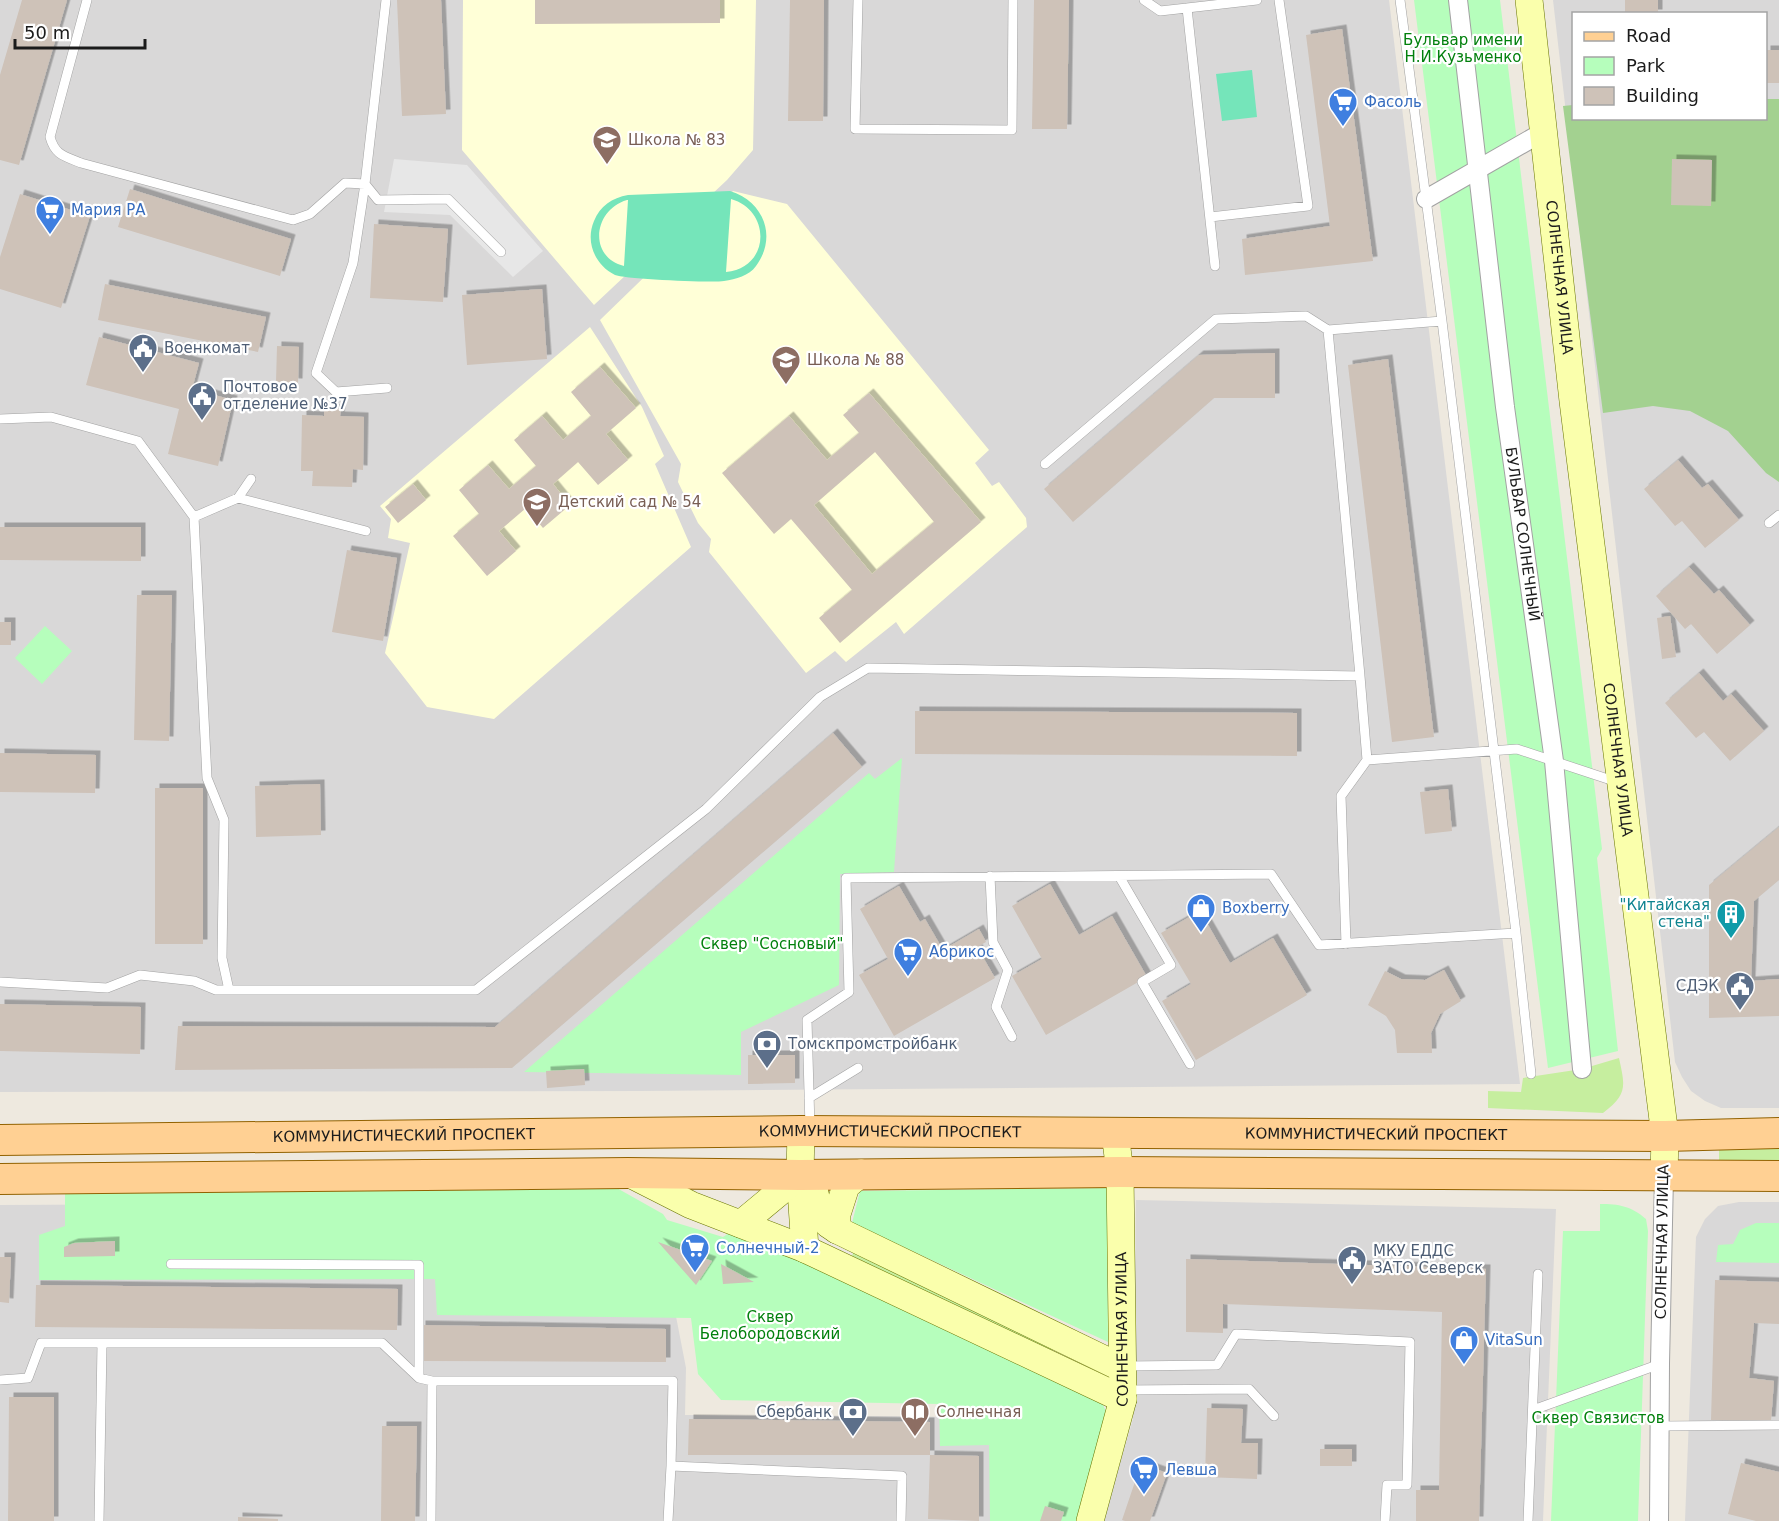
<svg xmlns="http://www.w3.org/2000/svg" width="1779" height="1521" font-family="'DejaVu Sans',sans-serif">
<defs>
<filter id="shadow"><feDropShadow dx="4.5" dy="-4.5" stdDeviation="0" flood-color="#0004"/></filter>
</defs>
<rect width="100%" height="100%" fill="#eee9df"/>
<path fill="#d9d8d8" fill-rule="evenodd" d="M 0,0 L 1389,0 L 1520,1084 L 641,1091 L 0,1092 Z
M 1553,0 L 1779,0 L 1779,1108 L 1721,1108 L 1705,1101 L 1691,1091 L 1682,1077 L 1675,1062 ZM 1574,14 L 1766,14 L 1766,118 L 1574,118 Z
M 1136,1200 L 1556,1209 L 1543,1521 L 1103,1521 L 1133,1419 Z
M 618,1202 L 674,1306 L 686,1368 L 685,1415 L 986,1417 L 1057,1521 L 0,1521 L 0,1205 Z
M 1739,1202 L 1779,1202 L 1779,1521 L 1685,1521 L 1696,1237 L 1705,1219 L 1718,1206 Z"/>
<path fill="#ffffd7" d="M 463,0 L 756,0 L 753,150 L 727,180 L 594,305 L 462,150 Z
M 733,191 L 787,204 L 989,450 L 975,463 L 992,486 L 999,482 L 1026,518 L 1027,527 L 904,634 L 896,622 L 846,662 L 835,651 L 806,673 L 709,552 L 711,539 L 698,523 L 678,482 L 681,464 L 600,320 Z
M 590,327 L 642,407 L 664,456 L 655,464 L 691,547 L 494,719 L 427,707 L 385,653 L 410,543 L 388,538 L 391,519 L 380,506 Z"/>
<path fill="#c6ee9f" d="M 1619,1058 C 1625,1086 1628,1094 1603,1113 L 1488,1108 L 1488,1091 L 1521,1092 L 1523,1078 L 1582,1069 Z
M 1719,1147 L 1779,1147 L 1779,1164 L 1719,1164 Z
M 854,1250 L 1053,1347 L 1051,1354 L 852,1256 Z"/>
<path fill="#a3d190" d="M 1766,99 L 1779,99 L 1779,482 L 1766,473 L 1728,431 L 1690,411 L 1653,406 L 1603,413 L 1563,106 L 1573,105 L 1574,118 L 1766,118 Z"/>
<path fill="#b6febc" d="M 1414,0 L 1500,0 L 1602,849 L 1597,858 L 1618,1051 L 1548,1068 Z
M 45,626 L 72,651 L 42,684 L 15,658 Z
M 902,758 L 894,872 L 840,874 L 839,985 L 741,1032 L 741,1075 L 524,1072 L 869,773 L 875,779 Z
M 615,1187 L 663,1214 L 667,1220 L 723,1237 L 729,1233 L 751,1234 L 1099,1397 L 1110,1419 L 1083,1521 L 990,1521 L 989,1445 L 940,1446 L 939,1404 L 721,1400 L 698,1374 L 691,1318 L 437,1315 L 435,1279 L 39,1280 L 39,1235 L 65,1226 L 65,1193 Z
M 1107,1188 L 1108,1342 L 852,1223 L 860,1191 Z
M 1600,1204 C 1619,1204 1631,1206 1646,1219 L 1648,1231 L 1638,1521 L 1551,1521 L 1563,1231 L 1600,1231 Z
M 1756,1223 L 1779,1223 L 1779,1263 L 1716,1262 L 1718,1245 L 1733,1244 L 1740,1230 Z"/>
<path fill="#75e5ba" fill-rule="evenodd" d="M 1252,70 L 1257,117 L 1222,121 L 1216,74 Z
M 730,191 C 763,201 778,236 756,266 C 749,276 736,279 724,281 C 712,283 624,279 615,275 C 595,265 585,242 594,221 C 600,206 612,198 628,195 ZM 731,199 C 772,211 770,268 726,272 ZM 627,200 L 628,200 L 624,266 C 588,257 593,210 627,200 Z"/>
<path fill="#e7e7e7" d="M 394,159 L 467,165 L 543,251 L 513,277 L 450,215 L 384,212 Z"/>
<path fill="#cec2b8" fill-rule="evenodd" filter="url(#shadow)" d="M 22,0 L 67,0 L 19,165 L 0,160 L 0,75 Z
M 397,0 L 441,0 L 446,114 L 402,116 Z
M 535,0 L 720,0 L 720,23 L 535,24 Z
M 790,0 L 824,0 L 823,121 L 788,121 Z
M 1034,0 L 1069,0 L 1067,129 L 1032,129 Z
M 1625,0 L 1658,0 L 1658,14 L 1625,14 Z
M 1342,29 L 1373,261 L 1245,275 L 1242,239 L 1330,226 L 1306,35 Z
M 1766,50 L 1779,50 L 1779,83 L 1766,83 Z
M 1672,159 L 1712,160 L 1711,206 L 1671,205 Z
M 130,189 L 291,239 L 280,276 L 118,227 Z
M 20,194 L 90,216 L 61,308 L 0,289 L 0,257 Z
M 374,224 L 448,229 L 443,302 L 370,298 Z
M 105,284 L 266,317 L 258,352 L 98,320 Z
M 542,289 L 547,359 L 467,365 L 462,295 Z
M 99,337 L 199,363 L 192,389 L 233,400 L 218,466 L 168,454 L 179,409 L 86,385 Z
M 277,346 L 299,347 L 298,383 L 276,382 Z
M 1275,353 L 1275,398 L 1214,398 L 1073,522 L 1044,489 L 1199,355 Z
M 1388,359 L 1434,737 L 1392,742 L 1348,365 Z
M 600,367 L 636,408 L 606,434 L 628,460 L 598,485 L 578,462 L 553,484 L 570,505 L 543,528 L 526,508 L 499,531 L 516,551 L 487,576 L 453,536 L 479,514 L 459,490 L 488,465 L 509,489 L 536,466 L 514,440 L 542,416 L 563,440 L 591,416 L 571,392 Z
M 869,393 L 981,522 L 840,643 L 819,618 L 852,590 L 791,519 L 774,534 L 722,473 L 789,416 L 827,460 L 859,433 L 843,415 ZM 875,452 L 934,522 L 872,574 L 814,505 Z
M 324,409 L 341,409 L 340,416 L 364,417 L 363,470 L 353,469 L 352,487 L 312,486 L 313,471 L 301,471 L 302,415 L 324,416 Z
M 1678,460 L 1702,488 L 1708,484 L 1739,520 L 1705,548 L 1682,521 L 1675,526 L 1644,489 Z
M 413,484 L 426,500 L 398,523 L 385,507 Z
M 0,527 L 141,527 L 141,561 L 0,560 Z
M 347,550 L 397,558 L 383,641 L 332,632 Z
M 1689,567 L 1714,594 L 1719,590 L 1750,625 L 1717,654 L 1691,624 L 1685,629 L 1656,596 Z
M 137,595 L 172,595 L 169,741 L 134,740 Z
M 1670,616 L 1676,657 L 1662,659 L 1657,618 Z
M 0,622 L 11,622 L 11,645 L 0,645 Z
M 1699,673 L 1723,701 L 1731,694 L 1764,731 L 1730,761 L 1704,732 L 1696,738 L 1665,703 Z
M 915,711 L 1297,713 L 1297,756 L 915,754 Z
M 833,733 L 862,767 L 512,1068 L 175,1070 L 178,1026 L 495,1027 Z
M 0,753 L 96,755 L 95,793 L 0,792 Z
M 320,784 L 321,835 L 256,837 L 255,786 Z
M 155,788 L 203,788 L 203,944 L 155,944 Z
M 1448,789 L 1452,831 L 1425,834 L 1420,792 Z
M 1779,827 L 1779,880 L 1754,901 L 1751,981 L 1779,979 L 1779,1016 L 1709,1018 L 1709,885 Z
M 1050,884 L 1079,935 L 1112,916 L 1147,977 L 1046,1035 L 1012,976 L 1042,959 L 1012,906 Z
M 899,886 L 920,922 L 925,919 L 943,950 L 979,929 L 986,942 L 977,947 L 995,978 L 894,1036 L 859,975 L 888,959 L 860,909 Z
M 1200,911 L 1230,963 L 1273,938 L 1307,995 L 1196,1060 L 1162,1001 L 1191,984 L 1161,933 Z
M 1444,970 L 1461,1001 L 1440,1014 L 1431,1033 L 1432,1053 L 1397,1053 L 1395,1030 L 1386,1016 L 1368,1005 L 1385,971 L 1401,979 L 1425,980 Z
M 0,1004 L 141,1007 L 140,1054 L 0,1051 Z
M 748,1055 L 795,1055 L 795,1083 L 748,1084 Z
M 584,1069 L 585,1085 L 547,1088 L 546,1071 Z
M 115,1241 L 115,1256 L 64,1257 L 64,1247 L 74,1243 Z
M 658,1242 L 712,1261 L 696,1285 Z
M 0,1257 L 11,1257 L 9,1303 L 0,1302 Z
M 1186,1259 L 1486,1269 L 1479,1521 L 1416,1521 L 1416,1490 L 1439,1490 L 1442,1312 L 1223,1304 L 1223,1333 L 1186,1332 Z
M 721,1264 L 754,1282 L 723,1284 Z
M 1715,1280 L 1779,1282 L 1779,1324 L 1754,1323 L 1749,1378 L 1774,1381 L 1771,1421 L 1711,1420 Z
M 36,1285 L 398,1289 L 397,1330 L 35,1327 Z
M 421,1325 L 666,1329 L 666,1362 L 421,1361 Z
M 9,1397 L 54,1397 L 54,1521 L 8,1521 Z
M 1207,1408 L 1243,1409 L 1241,1443 L 1258,1443 L 1257,1479 L 1205,1477 Z
M 689,1419 L 930,1422 L 930,1455 L 688,1455 Z
M 382,1426 L 417,1426 L 415,1521 L 381,1521 Z
M 1320,1449 L 1352,1449 L 1352,1466 L 1320,1466 Z
M 930,1455 L 979,1456 L 979,1521 L 928,1519 Z
M 1741,1463 L 1779,1472 L 1779,1521 L 1756,1521 L 1728,1514 Z
M 1141,1464 L 1167,1473 L 1150,1521 L 1125,1521 L 1122,1520 Z
M 1045,1506 L 1064,1512 L 1061,1521 L 1040,1521 Z
M 238,1517 L 278,1519 L 278,1521 L 238,1521 Z"/>
<g fill="none" stroke-linecap="round" stroke-linejoin="round">
<g stroke="#a2a2a2" stroke-width="10">
<path id="lane" d="M 87,0 L 50,137 C 55,155 64,156 81,163 L 293,220 L 310,214 L 345,183 L 365,184 L 353,263 L 316,373 L 336,392 L 387,388
M 386,0 L 365,184 L 378,200 L 448,199 L 501,252
M 858,0 L 855,129 L 1012,130 L 1013,0
M 1144,0 L 1160,11 L 1187,8
M 1210,217 L 1308,206 L 1279,0
M 1215,266 L 1187,8 L 1257,0
M 1328,330 L 1360,676
M 0,419 L 51,417 L 138,441 L 194,517
M 1045,464 L 1216,319 L 1306,316 L 1328,330 L 1442,321
M 238,498 L 251,479
M 1769,523 L 1779,515
M 990,876 L 993,942 L 1008,970 L 996,1007 L 1012,1037
M 1119,876 L 1171,965 L 1142,982 L 1190,1064
M 1516,933 L 1531,1074
M 1346,944 L 1341,796 L 1367,760
M 0,982 L 107,988 L 140,975 L 194,981 L 216,990 L 476,990 L 706,809 L 820,697 L 868,668 L 1360,676 L 1367,760 L 1517,749 L 1617,782
M 229,990 L 222,958 L 224,820 L 207,778 L 194,517 L 238,498 L 366,531
M 809,1098 L 858,1068
M 810,1128 L 807,1020 L 849,992 L 846,878 L 1271,874 L 1319,945 L 1516,933 L 1442,321 L 1400,0
M 171,1264 L 419,1265 L 419,1378
M 1126,1366 L 1217,1365 L 1236,1334 L 1410,1342 L 1407,1485 L 1387,1485 L 1385,1521
M 0,1380 L 28,1378 L 41,1343 L 382,1343 L 419,1378 L 432,1381 L 673,1381 L 671,1466 L 902,1476 L 901,1521
M 1125,1390 L 1249,1389 L 1274,1416
M 1533,1410 L 1660,1364
M 1661,1426 L 1779,1425
M 99,1521 L 102,1344
M 431,1521 L 432,1381
M 668,1521 L 671,1466
M 1528,1521 L 1538,1274"/>
</g>
<g stroke="#a2a2a2" stroke-width="20">
<g id="street">
<path id="s1" d="M 1458,0 L 1505,407 L 1554,761 L 1582,1069"/>
<path d="M 1426,199 L 1543,132"/>
<path d="M 1659,1521 L 1660,1364 L 1664,1176"/>
</g>
</g>
<g stroke="#677400" stroke-width="28">
<g id="secondary">
<path id="s2" d="M 1529,0 L 1573,401 L 1665,1136 L 1664,1176"/>
<path d="M 801,1131 L 800,1175 L 805,1249"/>
<path d="M 628,1173 L 691,1205 L 805,1249 L 1123,1399"/>
<path d="M 800,1175 L 814,1189 L 817,1202 L 828,1224 L 837,1230 L 1122,1368"/>
<path d="M 741,1224 L 800,1175"/>
<path d="M 837,1230 L 837,1214 L 846,1186 L 861,1173"/>
<path id="s3" d="M 1090,1521 L 1123,1399 L 1120,1172 L 1115,1133"/>
</g>
</g>
<g stroke="#926200" stroke-width="32">
<g id="primary">
<path id="s4" d="M 0,1140 L 801,1131 L 1665,1136 L 1779,1133"/>
<path d="M 0,1179 L 628,1173 L 800,1175 L 1120,1172 L 1779,1176"/>
</g>
</g>
<use href="#lane" stroke="#fff" stroke-width="9"/>
<use href="#street" stroke="#fff" stroke-width="18"/>
<use href="#secondary" stroke="#faffac" stroke-width="27"/>
<use href="#primary" stroke="#ffd093" stroke-width="30"/>
</g>
<defs>
<g id="supermarket-pin" transform="scale(1.5)"><path d="M0 17L-7.5 6A9.5 9.5 0 1 1 7.5 6Z" fill="#3f7fe0" stroke="#fff"/><path d="M-6-5.5h2.5l.6 2H6L4.5 2H-2.5L-4.4-4H-6ZM-1.5 3.2a1.3 1.3 0 1 0 .1 0ZM3 3.2a1.3 1.3 0 1 0 .1 0Z" fill="#fff"/></g>
<g id="school-pin" transform="scale(1.5)"><path d="M0 17L-7.5 6A9.5 9.5 0 1 1 7.5 6Z" fill="#8d6e63" stroke="#fff"/><path d="M0-5L7-2L0 1L-7-2ZM-4 1L0 2.5L4 1V4Q0 6-4 4Z" fill="#fff"/></g>
<g id="civic-pin" transform="scale(1.5)"><path d="M0 17L-7.5 6A9.5 9.5 0 1 1 7.5 6Z" fill="#5c6f8a" stroke="#fff"/><path d="M-.6-6.5H3V-4.5H.6V-3L4-1V1h2V6H-6V1h2V-1L-.6-3ZM-1.2 2.5V6h2.4V2.5Z" fill="#fff"/></g>
<g id="shop-pin" transform="scale(1.5)"><path d="M0 17L-7.5 6A9.5 9.5 0 1 1 7.5 6Z" fill="#3f7fe0" stroke="#fff"/><path d="M-5-2.5h2.3a2.7 3.5 0 0 1 5.4 0H5L5.5 6h-11ZM-1.5-2.5h3a1.5 2.3 0 0 0-3 0Z" fill="#fff"/></g>
<g id="building-pin" transform="scale(1.5)"><path d="M0 17L-7.5 6A9.5 9.5 0 1 1 7.5 6Z" fill="#0f9aa8" stroke="#fff"/><path d="M-4-6H4V6H1V3H-1V6H-4ZM-2.5-4.3h1.7v1.8h-1.7ZM.8-4.3h1.7v1.8H.8ZM-2.5-1h1.7V.8h-1.7ZM.8-1h1.7V.8H.8Z" fill="#fff"/></g>
<g id="bank-pin" transform="scale(1.5)"><path d="M0 17L-7.5 6A9.5 9.5 0 1 1 7.5 6Z" fill="#5c6f8a" stroke="#fff"/><path d="M-6-4H6V4H-6ZM0-2.3a2.3 2.3 0 1 0 0 4.6a2.3 2.3 0 1 0 0-4.6Z" fill="#fff"/></g>
<g id="library-pin" transform="scale(1.5)"><path d="M0 17L-7.5 6A9.5 9.5 0 1 1 7.5 6Z" fill="#8d6e63" stroke="#fff"/><path d="M-6-4Q-3-5.5-.7-3.5V5Q-3 3-6 4ZM6-4Q3-5.5 .7-3.5V5Q3 3 6 4Z" fill="#fff"/></g>
</defs>
<g fill-rule="evenodd">
<use href="#supermarket-pin" x="1343" y="102"/>
<use href="#school-pin" x="607" y="140"/>
<use href="#supermarket-pin" x="50" y="210"/>
<use href="#civic-pin" x="143" y="348"/>
<use href="#school-pin" x="786" y="360"/>
<use href="#civic-pin" x="202" y="396"/>
<use href="#school-pin" x="537" y="502"/>
<use href="#shop-pin" x="1201" y="908"/>
<use href="#building-pin" x="1731" y="914"/>
<use href="#supermarket-pin" x="908" y="952"/>
<use href="#civic-pin" x="1740" y="986"/>
<use href="#bank-pin" x="767" y="1044"/>
<use href="#supermarket-pin" x="695" y="1248"/>
<use href="#civic-pin" x="1352" y="1260"/>
<use href="#shop-pin" x="1464" y="1340"/>
<use href="#bank-pin" x="853" y="1412"/>
<use href="#library-pin" x="915" y="1412"/>
<use href="#supermarket-pin" x="1144" y="1470"/>
</g>
<g text-anchor="middle" stroke-width="4.5" stroke-linejoin="round" paint-order="stroke">
<g font-size="15" fill="#02800d" stroke="#fff">
<text x="1463" y="45">Бульвар имени<tspan x="1463" dy="17">Н.И.Кузьменко</tspan></text>
<text x="772" y="949">Сквер "Сосновый"</text>
<text x="770" y="1322">Сквер<tspan x="770" dy="17">Белобородовский</tspan></text>
<text x="1598" y="1423">Сквер Связистов</text>
</g>
<g font-size="15" fill="#366cbe" stroke="#fff" text-anchor="start">
<text x="1364" y="107">Фасоль</text>
<text x="71" y="215">Мария РА</text>
<text x="1222" y="913">Boxberry</text>
<text x="929" y="957">Абрикос</text>
<text x="716" y="1253">Солнечный-2</text>
<text x="1485" y="1345">VitaSun</text>
<text x="1165" y="1475">Левша</text>
</g>
<g font-size="15" fill="#785e54" stroke="#fff" text-anchor="start">
<text x="628" y="145">Школа № 83</text>
<text x="807" y="365">Школа № 88</text>
<text x="558" y="507">Детский сад № 54</text>
<text x="936" y="1417">Солнечная</text>
</g>
<g font-size="15" fill="#1b1b1b" stroke="#fff">
<text dy="5" stroke="none"><textPath href="#s2" startOffset="279">СОЛНЕЧНАЯ УЛИЦА</textPath></text>
<text dy="5" stroke="none"><textPath href="#s1" startOffset="538">БУЛЬВАР СОЛНЕЧНЫЙ</textPath></text>
<text dy="5" stroke="none"><textPath href="#s2" startOffset="765">СОЛНЕЧНАЯ УЛИЦА</textPath></text>
<text dy="5" stroke="none"><textPath href="#s4" startOffset="890">КОММУНИСТИЧЕСКИЙ ПРОСПЕКТ</textPath></text>
<text dy="5" stroke="none"><textPath href="#s4" startOffset="1376">КОММУНИСТИЧЕСКИЙ ПРОСПЕКТ</textPath></text>
<text dy="5" stroke="none"><textPath href="#s4" startOffset="404">КОММУНИСТИЧЕСКИЙ ПРОСПЕКТ</textPath></text>
<text transform="translate(1662 1242) rotate(-89)" y="5">СОЛНЕЧНАЯ УЛИЦА</text>
<text dy="5" stroke="none"><textPath href="#s3" startOffset="196">СОЛНЕЧНАЯ УЛИЦА</textPath></text>
</g>
<g font-size="15" fill="#4e5e75" stroke="#fff" text-anchor="start">
<text x="164" y="353">Военкомат</text>
<text x="223" y="392">Почтовое<tspan x="223" dy="17">отделение №37</tspan></text>
<text x="1719" y="991" text-anchor="end">СДЭК</text>
<text x="788" y="1049">Томскпромстройбанк</text>
<text x="1373" y="1256">МКУ ЕДДС<tspan x="1373" dy="17">ЗАТО Северск</tspan></text>
<text x="832" y="1417" text-anchor="end">Сбербанк</text>
</g>
<g font-size="15" fill="#0d838f" stroke="#fff" text-anchor="end">
<text x="1710" y="910">"Китайская<tspan x="1710" dy="17">стена"</tspan></text>
</g>
</g>
<rect x="1572" y="12" width="195" height="108" fill="#ffffff" stroke="#a4a4a4" stroke-width="1.5"/>
<rect x="1584" y="32" width="30" height="9" fill="#ffd093" stroke="#a4a4a4" stroke-width="1.5"/>
<text x="1626" y="42" font-size="18" fill="#1b1b1b">Road</text>
<rect x="1584" y="57" width="30" height="18" fill="#b6febc" stroke="#a4a4a4" stroke-width="1.5"/>
<text x="1626" y="72" font-size="18" fill="#1b1b1b">Park</text>
<rect x="1584" y="87" width="30" height="18" fill="#cec2b8" stroke="#a4a4a4" stroke-width="1.5"/>
<text x="1626" y="102" font-size="18" fill="#1b1b1b">Building</text>
<path d="M15 39v9h130v-9" fill="none" stroke="#1b1b1b" stroke-width="3"/>
<text x="24" y="39" font-size="18" fill="#1b1b1b" stroke="#ffffff" stroke-width="4.5" paint-order="stroke">50 m</text>
</svg>
